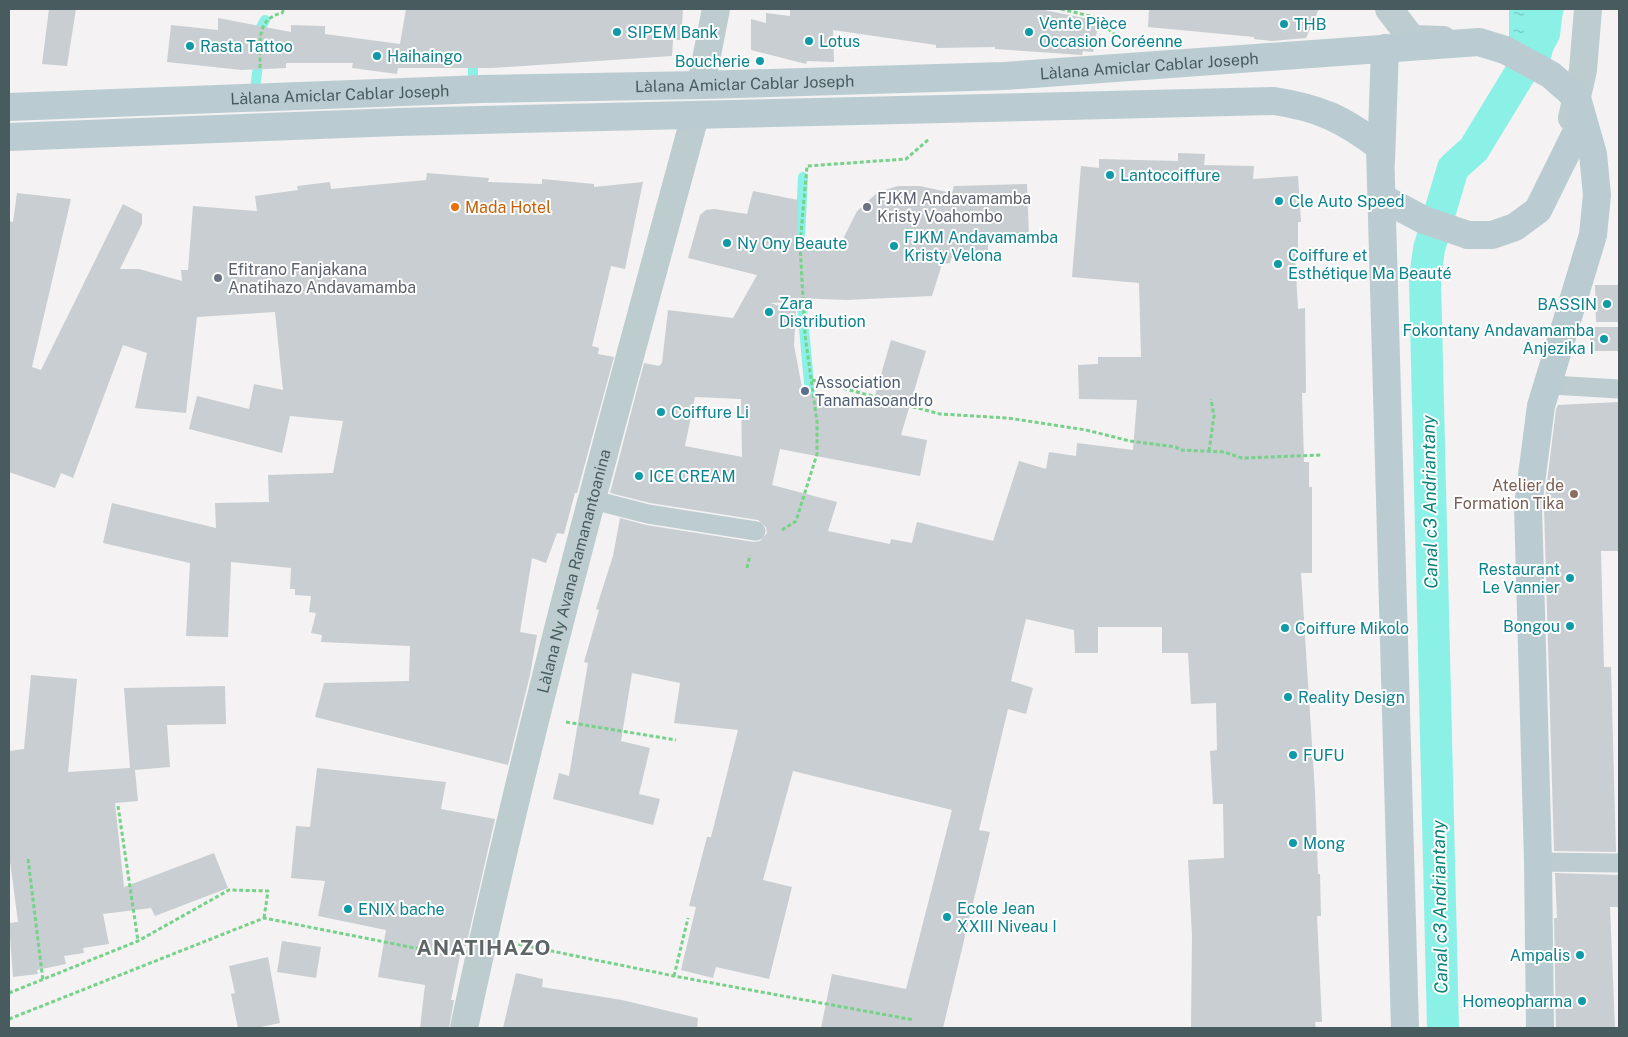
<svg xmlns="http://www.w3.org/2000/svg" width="1628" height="1037" font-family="'Public Sans',sans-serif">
<defs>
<pattern id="water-ripples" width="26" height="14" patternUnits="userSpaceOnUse" patternTransform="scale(1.25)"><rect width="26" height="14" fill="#8bf1e7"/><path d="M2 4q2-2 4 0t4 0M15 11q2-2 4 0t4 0" fill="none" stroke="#74c6bf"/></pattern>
</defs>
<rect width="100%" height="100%" fill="#f4f2f2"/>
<path fill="url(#water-ripples)" d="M 1509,9 L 1564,9 L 1547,73 L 1509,46 Z"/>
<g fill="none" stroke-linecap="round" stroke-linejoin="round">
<path stroke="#8bf1e7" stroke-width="10" d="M 259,38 L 259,31 L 265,20
M 473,56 L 473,86
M 254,97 L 259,57
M 799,258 L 803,177
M 800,285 L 810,394"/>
<path stroke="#8bf1e7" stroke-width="32" d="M 1443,1028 L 1425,279 L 1429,249 L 1453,168 L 1474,149 L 1544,34 L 1547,9"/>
</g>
<path fill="#c8ced1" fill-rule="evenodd" d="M 49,9 L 76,9 L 67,66 L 42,64 Z
M 406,9 L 465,10 L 683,9 L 681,40 L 673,40 L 672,56 L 492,68 L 398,68 L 397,74 L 352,68 L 353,63 L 286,63 L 286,68 L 242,70 L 167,62 L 171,25 L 218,30 L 218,18 L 291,32 L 291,25 L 325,26 L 325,34 L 400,44 Z
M 790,9 L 1039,9 L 1099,21 L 1093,52 L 1083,51 L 1082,55 L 995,49 L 995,47 L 936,48 L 936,45 L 833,30 L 834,62 L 807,61 L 806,64 L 751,50 L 751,19 L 766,23 L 766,13 L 790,16 Z
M 1149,9 L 1319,9 L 1306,38 L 1272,41 L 1254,39 L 1254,37 L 1148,27 Z
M 1178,153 L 1205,154 L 1204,165 L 1254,166 L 1253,179 L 1298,176 L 1301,222 L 1298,222 L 1298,255 L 1295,256 L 1298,309 L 1305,308 L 1306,393 L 1302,393 L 1304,462 L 1309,462 L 1309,487 L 1312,487 L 1312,573 L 1301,573 L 1315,792 L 1318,874 L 1320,874 L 1321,916 L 1317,916 L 1322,1022 L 1315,1022 L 1316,1028 L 1191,1028 L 1192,936 L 1188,860 L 1224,858 L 1223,804 L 1213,804 L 1210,751 L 1217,750 L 1216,703 L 1191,704 L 1188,653 L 1162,653 L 1162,627 L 1098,627 L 1098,653 L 1075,653 L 1074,630 L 1026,619 L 1011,681 L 1033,688 L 1026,714 L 1008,709 L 979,830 L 990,832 L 943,1028 L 821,1028 L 832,974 L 906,989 L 952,810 L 793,771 L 763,880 L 792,887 L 769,979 L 716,967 L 713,978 L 681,970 L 696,907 L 689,906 L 707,837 L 711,837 L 738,730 L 674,723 L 680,683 L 632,673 L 621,741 L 650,748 L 639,794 L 660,799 L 653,825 L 553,799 L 559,773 L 569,776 L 588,663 L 584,662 L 599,610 L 596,609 L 613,556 L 620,518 L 646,525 L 754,542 L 760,541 L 767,533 L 766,527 L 758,520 L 650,503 L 610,493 L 644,363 L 659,366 L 662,363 L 668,310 L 733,318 L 757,275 L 688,258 L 700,215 L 706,210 L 714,209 L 747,214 L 753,191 L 798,200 L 797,246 L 840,245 L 857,211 L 878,192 L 898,186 L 920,186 L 952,193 L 954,186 L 1027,184 L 1029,236 L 988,238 L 988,254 L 951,258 L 950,263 L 942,264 L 932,296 L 846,300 L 797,298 L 797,302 L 770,303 L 796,311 L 794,345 L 803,393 L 873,402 L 891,340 L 926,351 L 901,435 L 927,440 L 920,476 L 780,449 L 772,485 L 837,502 L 828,531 L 890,544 L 891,539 L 912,543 L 917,522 L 993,541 L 1019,461 L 1046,469 L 1049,452 L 1076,456 L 1077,443 L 1133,450 L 1137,400 L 1079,399 L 1078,365 L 1098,364 L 1098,357 L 1141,357 L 1139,283 L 1072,277 L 1081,166 L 1099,168 L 1099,159 L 1178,161 ZM 695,397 L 741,399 L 742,457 L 685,446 Z
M 427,173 L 489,178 L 488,182 L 542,184 L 542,179 L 594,184 L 594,187 L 643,182 L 625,269 L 611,266 L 592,346 L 599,348 L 598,354 L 614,357 L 577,493 L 575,493 L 564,534 L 557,533 L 546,563 L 532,558 L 520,632 L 537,635 L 530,675 L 508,765 L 315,717 L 324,683 L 409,681 L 410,646 L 321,642 L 322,635 L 311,633 L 316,613 L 309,612 L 311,596 L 295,595 L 295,589 L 290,589 L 291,568 L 231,562 L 228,637 L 186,636 L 190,563 L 103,543 L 112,503 L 216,528 L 215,503 L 269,502 L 268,475 L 333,473 L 343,421 L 290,416 L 282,453 L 189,429 L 197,396 L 249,409 L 254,384 L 283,390 L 275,312 L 197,317 L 186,413 L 135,408 L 147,353 L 123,345 L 73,478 L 61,473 L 55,488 L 9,472 L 9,221 L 13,222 L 17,193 L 71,199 L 32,367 L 41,370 L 123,204 L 142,214 L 142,224 L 120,269 L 139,269 L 182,281 L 181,270 L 188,270 L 193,206 L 257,211 L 255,196 L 298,190 L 297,186 L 330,182 L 331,189 L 426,180 Z
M 1595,285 L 1619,285 L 1619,322 L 1596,322 Z
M 1590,327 L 1619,327 L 1619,351 L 1590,351 Z
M 1619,402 L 1619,551 L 1601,551 L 1604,667 L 1611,667 L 1616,852 L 1554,851 L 1544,507 L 1556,409 L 1558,405 Z
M 31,675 L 77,679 L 68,772 L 130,768 L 124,688 L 225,686 L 226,724 L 167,725 L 170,767 L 135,770 L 138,801 L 115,803 L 124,887 L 214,853 L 228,888 L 155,916 L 151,908 L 103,914 L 109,944 L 83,948 L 84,953 L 64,956 L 66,964 L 37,970 L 38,974 L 13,977 L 9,923 L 18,922 L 9,854 L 9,751 L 24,749 Z
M 317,768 L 446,782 L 441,809 L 495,819 L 466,946 L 462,946 L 451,1000 L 454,1000 L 449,1028 L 420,1028 L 425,985 L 378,977 L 386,930 L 318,916 L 325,881 L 291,878 L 296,826 L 310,827 Z
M 1555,873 L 1619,875 L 1619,907 L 1610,907 L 1615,1028 L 1556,1028 L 1554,918 L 1557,918 Z
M 282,941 L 321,947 L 316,978 L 277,972 Z
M 268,957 L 280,1023 L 256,1028 L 238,1028 L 231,994 L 235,993 L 229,966 Z
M 516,973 L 543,979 L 542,987 L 622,1000 L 698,1018 L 697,1028 L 503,1028 Z"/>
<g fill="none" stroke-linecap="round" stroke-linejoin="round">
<path stroke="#75d288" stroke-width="3" stroke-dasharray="4 2.5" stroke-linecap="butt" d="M 1061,9 L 1094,17 L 1119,38
M 260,68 C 261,46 254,19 282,13 L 284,9
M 812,380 L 940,414 L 1008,418 L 1086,430 L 1130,441 L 1176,447 L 1180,450 L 1224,452 L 1242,458 L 1322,455
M 1209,451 L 1214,416 L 1211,399
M 782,530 L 796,521 L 817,454 L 817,422 L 805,335 L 800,244 L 807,166 L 906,159 L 929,139
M 747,568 L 750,555
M 566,722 L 676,740
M 118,806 L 138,941
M 28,859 L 43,981
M 512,943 L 674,976 L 914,1020
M 674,976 L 688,918
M 9,993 L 138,941 L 229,890 L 268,891 L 264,918
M 9,1019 L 264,918 L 450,955"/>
<path stroke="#bccccf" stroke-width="19" d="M 1552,385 L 1619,389
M 605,503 L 648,514 L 756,531
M 1537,862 L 1619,863"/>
<g stroke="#bccccf" stroke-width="28">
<path d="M 701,85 L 716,9"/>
<path d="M 1572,118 L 1583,70 L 1588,9"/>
<path id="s1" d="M 464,1028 C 529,721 613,419 695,116"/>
</g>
<path stroke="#bccccf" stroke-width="28" d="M 1389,9 L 1412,39 L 1443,40"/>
<g stroke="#baccd1" stroke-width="28">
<path id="s2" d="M 9,107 L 481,89 L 701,85 L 1004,76 L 1479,42 L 1505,50"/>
<path d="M 9,137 L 398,122 L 1274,101 C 1320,108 1343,119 1380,147"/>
<path d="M 1380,147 L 1405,1028"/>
<path d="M 1381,161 L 1385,48"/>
<path d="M 1468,235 L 1492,235 L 1515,227 L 1538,210 L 1582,121"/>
<path d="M 1540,1028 L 1538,861 L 1528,506 L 1541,406 L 1593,235 L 1597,195 L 1593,154 L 1577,98"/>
</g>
<path stroke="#baccd1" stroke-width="28" d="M 1505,50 L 1551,75 L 1577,98
M 1382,198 L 1424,220 L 1468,235"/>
</g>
<g fill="#0f9aa8" stroke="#fff" stroke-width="2">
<circle cx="1284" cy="24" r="5"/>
<circle cx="617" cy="32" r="5"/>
<circle cx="1029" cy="32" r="5"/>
<circle cx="809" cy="41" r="5"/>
<circle cx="190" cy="46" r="5"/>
<circle cx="377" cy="56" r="5"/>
<circle cx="760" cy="61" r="5"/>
<circle cx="1110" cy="175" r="5"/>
<circle cx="1279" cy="201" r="5"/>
<circle cx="727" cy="243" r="5"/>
<circle cx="894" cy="246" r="5"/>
<circle cx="1278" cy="264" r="5"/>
<circle cx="1607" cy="304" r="5"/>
<circle cx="769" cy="312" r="5"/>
<circle cx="1604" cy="339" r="5"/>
<circle cx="661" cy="412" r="5"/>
<circle cx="639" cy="476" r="5"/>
<circle cx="1570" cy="578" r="5"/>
<circle cx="1570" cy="626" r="5"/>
<circle cx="1285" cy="628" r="5"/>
<circle cx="1288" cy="697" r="5"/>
<circle cx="1293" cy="755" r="5"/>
<circle cx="1293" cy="843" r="5"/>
<circle cx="348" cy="909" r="5"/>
<circle cx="947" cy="917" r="5"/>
<circle cx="1580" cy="955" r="5"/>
<circle cx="1582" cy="1001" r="5"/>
</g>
<circle fill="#e8710a" stroke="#fff" stroke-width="2" cx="455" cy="207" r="5"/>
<g fill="#6b7280" stroke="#fff" stroke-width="2">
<circle cx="867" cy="207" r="5"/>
<circle cx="218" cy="278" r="5"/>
</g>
<circle fill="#5c6f8a" stroke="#fff" stroke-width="2" cx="805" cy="391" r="5"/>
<circle fill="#8d6e63" stroke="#fff" stroke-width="2" cx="1574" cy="494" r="5"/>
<g text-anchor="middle" stroke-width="4" stroke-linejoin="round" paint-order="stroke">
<g font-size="16" fill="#0d838f" stroke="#fff" text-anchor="start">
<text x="1039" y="29">Vente Pièce<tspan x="1039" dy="18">Occasion Coréenne</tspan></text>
<text x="1294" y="30">THB</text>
<text x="627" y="38">SIPEM Bank</text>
<text x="819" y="47">Lotus</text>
<text x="200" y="52">Rasta Tattoo</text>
<text x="387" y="62">Haihaingo</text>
<text x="750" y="67" text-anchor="end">Boucherie</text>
<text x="1120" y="181">Lantocoiffure</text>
<text x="1289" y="207">Cle Auto Speed</text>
<text x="904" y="243">FJKM Andavamamba<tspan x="904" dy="18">Kristy Velona</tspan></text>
<text x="737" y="249">Ny Ony Beaute</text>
<text x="1288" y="261">Coiffure et<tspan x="1288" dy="18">Esthétique Ma Beauté</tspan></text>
<text x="779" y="309">Zara<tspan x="779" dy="18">Distribution</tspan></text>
<text x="1597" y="310" text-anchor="end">BASSIN</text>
<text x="1594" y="336" text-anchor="end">Fokontany Andavamamba<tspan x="1594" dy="18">Anjezika I</tspan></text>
<text x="671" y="418">Coiffure Li</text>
<text x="649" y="482">ICE CREAM</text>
<text x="1560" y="575" text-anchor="end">Restaurant<tspan x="1560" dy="18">Le Vannier</tspan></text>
<text x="1560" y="632" text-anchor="end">Bongou</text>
<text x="1295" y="634">Coiffure Mikolo</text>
<text x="1298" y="703">Reality Design</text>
<text x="1303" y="761">FUFU</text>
<text x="1303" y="849">Mong</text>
<text x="957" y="914">Ecole Jean<tspan x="957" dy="18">XXIII Niveau I</tspan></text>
<text x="358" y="915">ENIX bache</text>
<text x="1570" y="961" text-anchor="end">Ampalis</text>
<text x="1572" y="1007" text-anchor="end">Homeopharma</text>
</g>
<g font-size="16" fill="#485c60" stroke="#fff">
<text dy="6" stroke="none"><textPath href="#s2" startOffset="1141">Làlana Amiclar Cablar Joseph</textPath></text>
<text dy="6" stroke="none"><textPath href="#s2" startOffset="736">Làlana Amiclar Cablar Joseph</textPath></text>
<text dy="6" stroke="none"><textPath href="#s2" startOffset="331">Làlana Amiclar Cablar Joseph</textPath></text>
<text dy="6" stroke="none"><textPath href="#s1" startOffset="470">Làlana Ny Avana Ramanantoanina</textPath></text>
</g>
<g font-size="16" fill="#5b616d" stroke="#fff" text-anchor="start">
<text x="877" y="204">FJKM Andavamamba<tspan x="877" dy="18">Kristy Voahombo</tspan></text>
<text x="228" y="275">Efitrano Fanjakana<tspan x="228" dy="18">Anatihazo Andavamamba</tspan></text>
</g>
<g font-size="16" fill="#c56008" stroke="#fff" text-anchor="start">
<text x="465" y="213">Mada Hotel</text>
</g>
<g font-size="16" fill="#4e5e75" stroke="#fff" text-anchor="start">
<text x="815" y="388">Association<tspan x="815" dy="18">Tanamasoandro</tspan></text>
</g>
<g font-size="16" fill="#785e54" stroke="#fff" text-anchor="end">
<text x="1564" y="491">Atelier de<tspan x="1564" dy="18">Formation Tika</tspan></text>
</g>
<g font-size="18" font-style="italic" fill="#098479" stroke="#fff">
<text transform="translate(1430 502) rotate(-91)" y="6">Canal c3 Andriantany</text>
<text transform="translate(1440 907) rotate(-91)" y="6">Canal c3 Andriantany</text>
</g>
<g font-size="21" font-weight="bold" letter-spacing="1" fill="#5e6567" stroke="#fff">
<text x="484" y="955">ANATIHAZO</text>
</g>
</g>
<rect width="1628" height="1037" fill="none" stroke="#485c60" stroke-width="20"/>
</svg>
